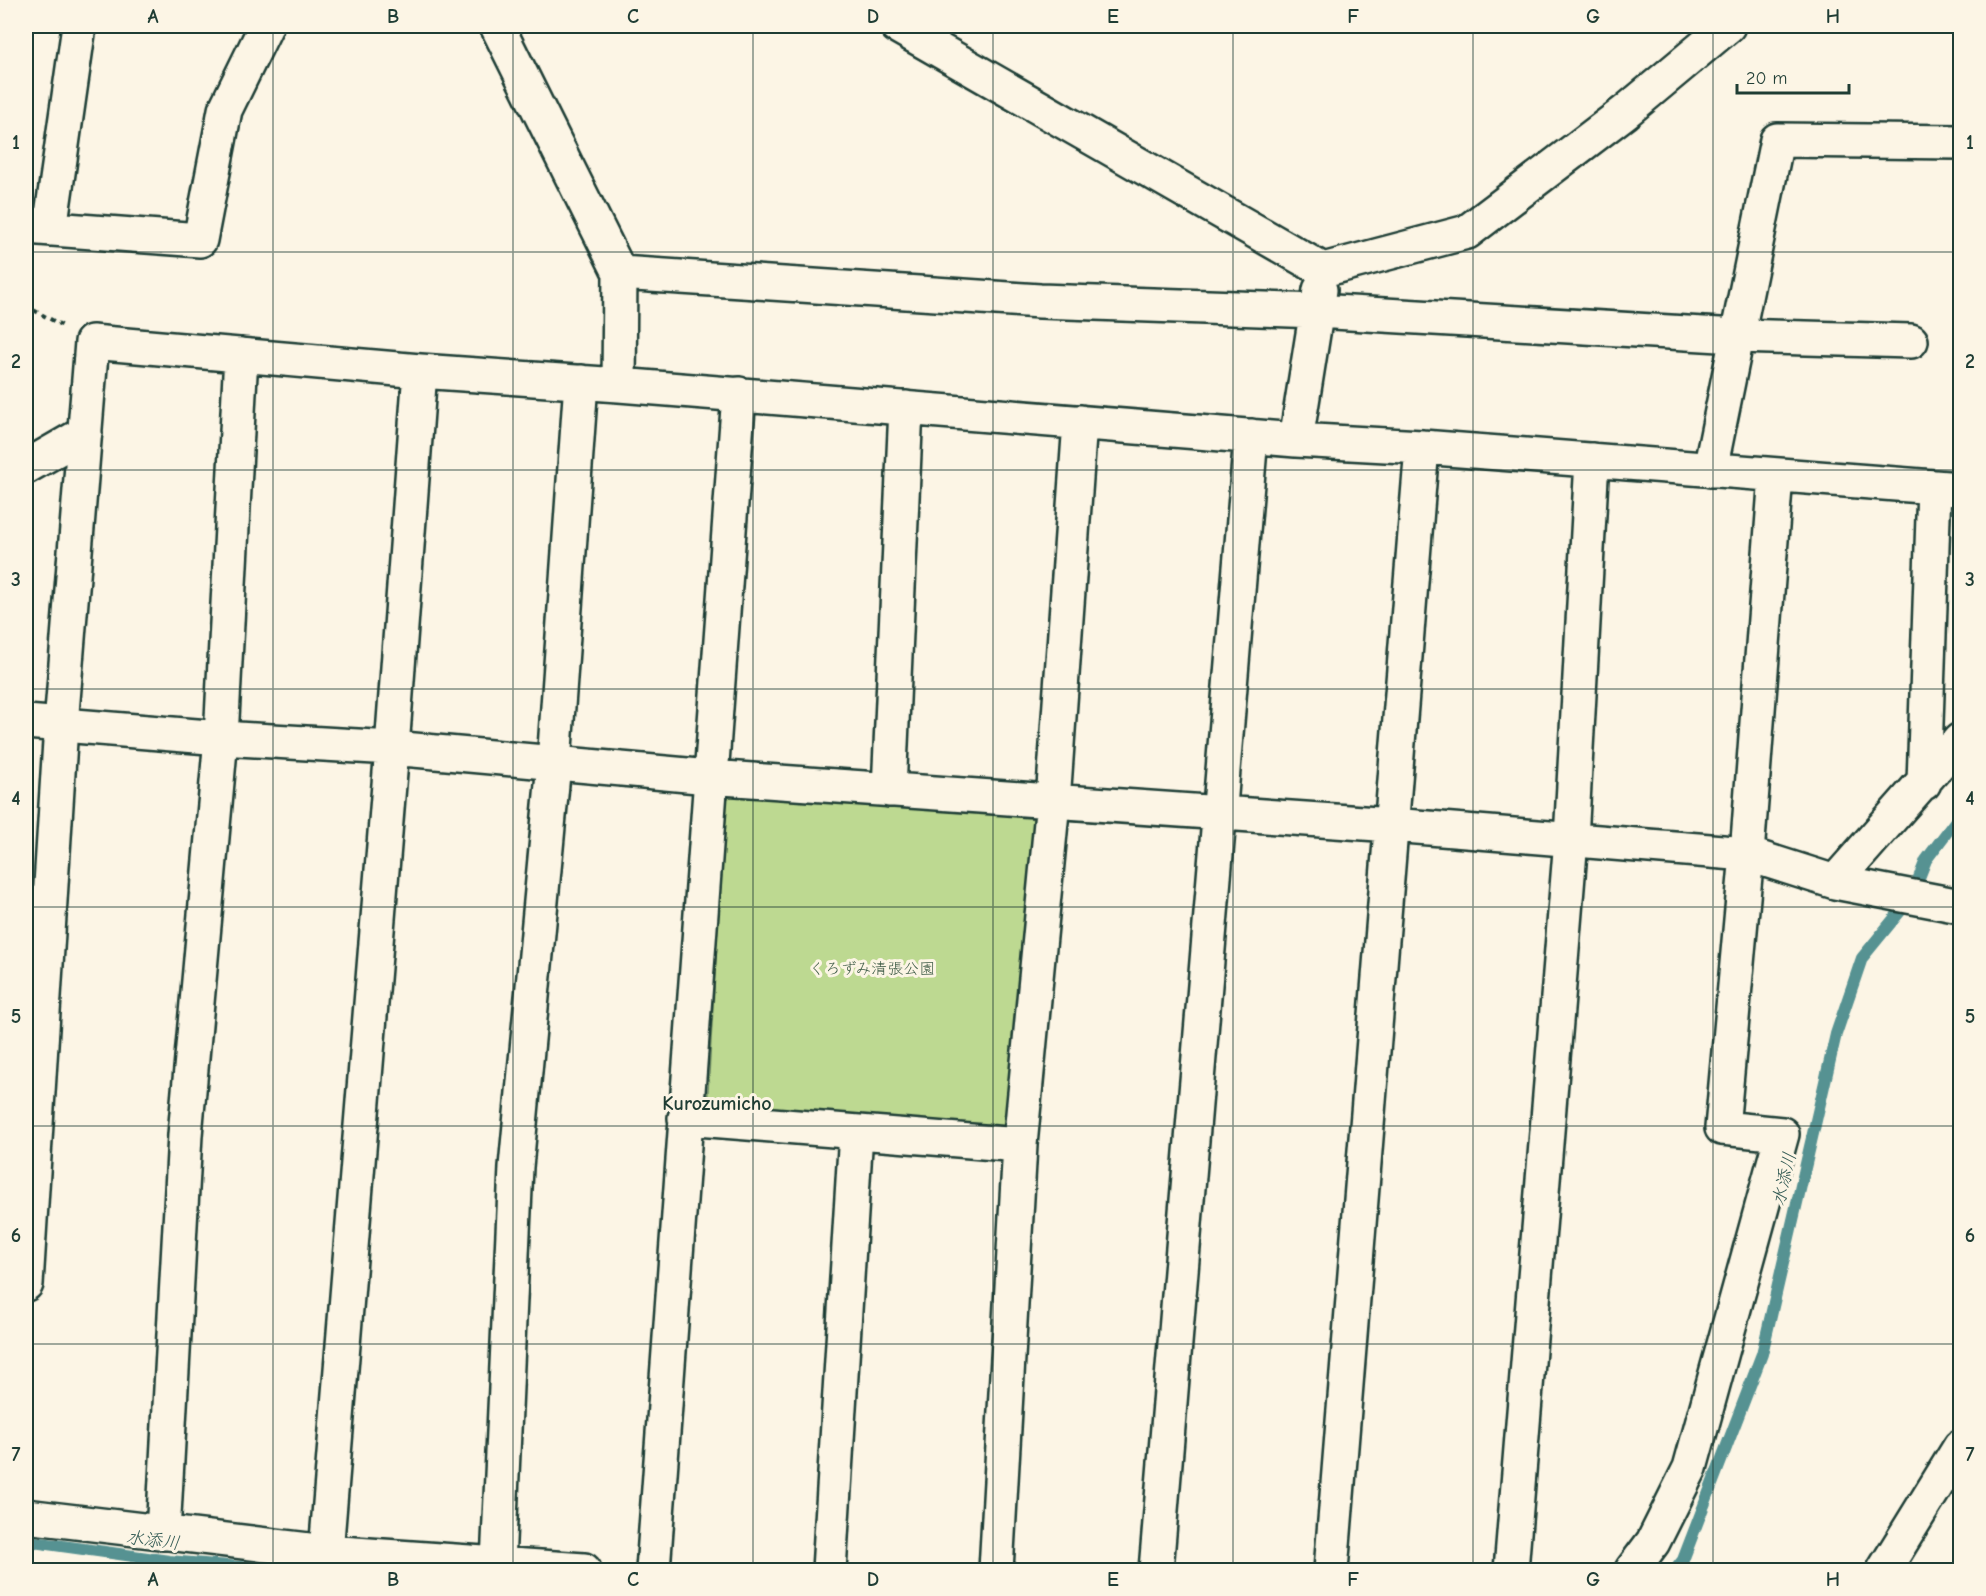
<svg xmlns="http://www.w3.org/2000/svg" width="1986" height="1596" font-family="'Comic Neue','Klee One',sans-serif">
<rect width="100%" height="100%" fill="#fcf5e5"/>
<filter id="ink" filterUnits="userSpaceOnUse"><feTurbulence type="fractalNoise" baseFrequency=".0167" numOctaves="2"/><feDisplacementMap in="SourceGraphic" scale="12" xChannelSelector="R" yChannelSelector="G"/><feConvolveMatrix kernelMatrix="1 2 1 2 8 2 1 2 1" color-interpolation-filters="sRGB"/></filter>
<g filter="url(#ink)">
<path fill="#bdd991" stroke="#6e8b62" stroke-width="1.5" d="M 733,795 L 768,795 L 1038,814 L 1009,1131 L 707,1107 L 725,805 L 727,799 Z"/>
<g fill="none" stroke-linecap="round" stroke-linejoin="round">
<path stroke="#569292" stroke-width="12" d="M 26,1541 L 169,1561 L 276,1570
M 1675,1570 L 1683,1560 L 1762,1354 L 1836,1034 L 1862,958 L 1911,898 L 1926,860 L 1960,815"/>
<g stroke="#1f3d34" stroke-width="38">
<path id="minor" d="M 497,26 L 620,273 L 619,385
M 897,26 L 1323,270 L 1467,232 L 1625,112 L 1728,26
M 26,227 L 200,240 L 225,110 L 266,26
M 50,229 L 79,26
M 620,273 L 1040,301 L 1317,311 L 1737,336 L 1911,341
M 1296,440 L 1320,290
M 26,467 L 85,433
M 1710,470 L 1777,140 L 1960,142
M 26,722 L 221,738 L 392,748 L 709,777 L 1392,825 L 1747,854 L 1835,882 L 1960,906
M 1924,783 L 1934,487
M 889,790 L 906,408
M 1835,882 L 1960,740
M 685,1118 L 1020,1145 L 1053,801 L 1080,422
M 26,1284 L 61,725 L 92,342 L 420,371 L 619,385 L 1296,440 L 1422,447 L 1960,489
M 26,1516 L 326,1552 L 584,1570
M 163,1533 L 185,1135 L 221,738 L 241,355
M 498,1563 L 516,1167 L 554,763 L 581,382
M 326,1570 L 326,1552 L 392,748 L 420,371
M 653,1570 L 739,394
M 829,1570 L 856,1132
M 996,1570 L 1020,1145
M 1156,1570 L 1251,436
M 1331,1570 L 1422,447
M 1511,1570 L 1571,839 L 1592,460
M 1632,1570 L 1653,1542 L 1690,1468 L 1782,1134 L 1722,1128 L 1747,854 L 1776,475
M 1884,1570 L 1960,1447"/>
</g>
<path stroke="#1f3d34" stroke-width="4" stroke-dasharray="4.5 4.5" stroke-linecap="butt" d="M 26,306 L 63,326"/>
<use href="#minor" stroke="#fcf5e5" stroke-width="33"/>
</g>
</g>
<path fill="none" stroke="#1f3d34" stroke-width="1.5" stroke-opacity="0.55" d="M 273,26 L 273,1570M 513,26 L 513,1570M 753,26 L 753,1570M 993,26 L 993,1570M 1233,26 L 1233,1570M 1473,26 L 1473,1570M 1713,26 L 1713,1570M 26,252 L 1960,252M 26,470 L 1960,470M 26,689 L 1960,689M 26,907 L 1960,907M 26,1126 L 1960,1126M 26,1344 L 1960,1344"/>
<g text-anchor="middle" stroke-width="6" stroke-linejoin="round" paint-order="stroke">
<g font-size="16" fill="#3f5c47" stroke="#fcf5e5">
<text x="872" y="974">くろずみ清張公園</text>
</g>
<g font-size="18" font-style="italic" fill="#315953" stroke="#fcf5e5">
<text transform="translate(1784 1179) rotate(-77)" y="6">水添川</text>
<text transform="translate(153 1540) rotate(7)" y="6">水添川</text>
</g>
<g font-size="20" font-weight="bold" fill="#1f3d34" stroke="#fcf5e5">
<text x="717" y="1110">Kurozumicho</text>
</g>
</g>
<rect width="1986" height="1596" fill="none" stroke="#fcf5e5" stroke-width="66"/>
<path d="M1737 84v9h112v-9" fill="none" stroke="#1f3d34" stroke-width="3"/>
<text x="1746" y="84" font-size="18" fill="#1f3d34" stroke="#fcf5e5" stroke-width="4.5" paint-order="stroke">20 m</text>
<rect x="33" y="33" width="1920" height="1530" fill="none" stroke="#1f3d34" stroke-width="2"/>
<g font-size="20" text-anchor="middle" font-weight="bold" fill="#1f3d34">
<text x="153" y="23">A</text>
<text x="393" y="23">B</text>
<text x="633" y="23">C</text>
<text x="873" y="23">D</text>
<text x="1113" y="23">E</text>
<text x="1353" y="23">F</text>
<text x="1593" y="23">G</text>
<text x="1833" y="23">H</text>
<text x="16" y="149">1</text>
<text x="1970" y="149">1</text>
<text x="16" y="368">2</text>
<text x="1970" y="368">2</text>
<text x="16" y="586">3</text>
<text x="1970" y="586">3</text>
<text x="16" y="805">4</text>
<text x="1970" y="805">4</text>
<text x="16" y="1023">5</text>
<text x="1970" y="1023">5</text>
<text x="16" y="1242">6</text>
<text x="1970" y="1242">6</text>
<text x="16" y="1461">7</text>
<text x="1970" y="1461">7</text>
<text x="153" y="1586">A</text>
<text x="393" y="1586">B</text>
<text x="633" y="1586">C</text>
<text x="873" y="1586">D</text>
<text x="1113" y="1586">E</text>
<text x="1353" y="1586">F</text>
<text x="1593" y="1586">G</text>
<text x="1833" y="1586">H</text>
</g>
</svg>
